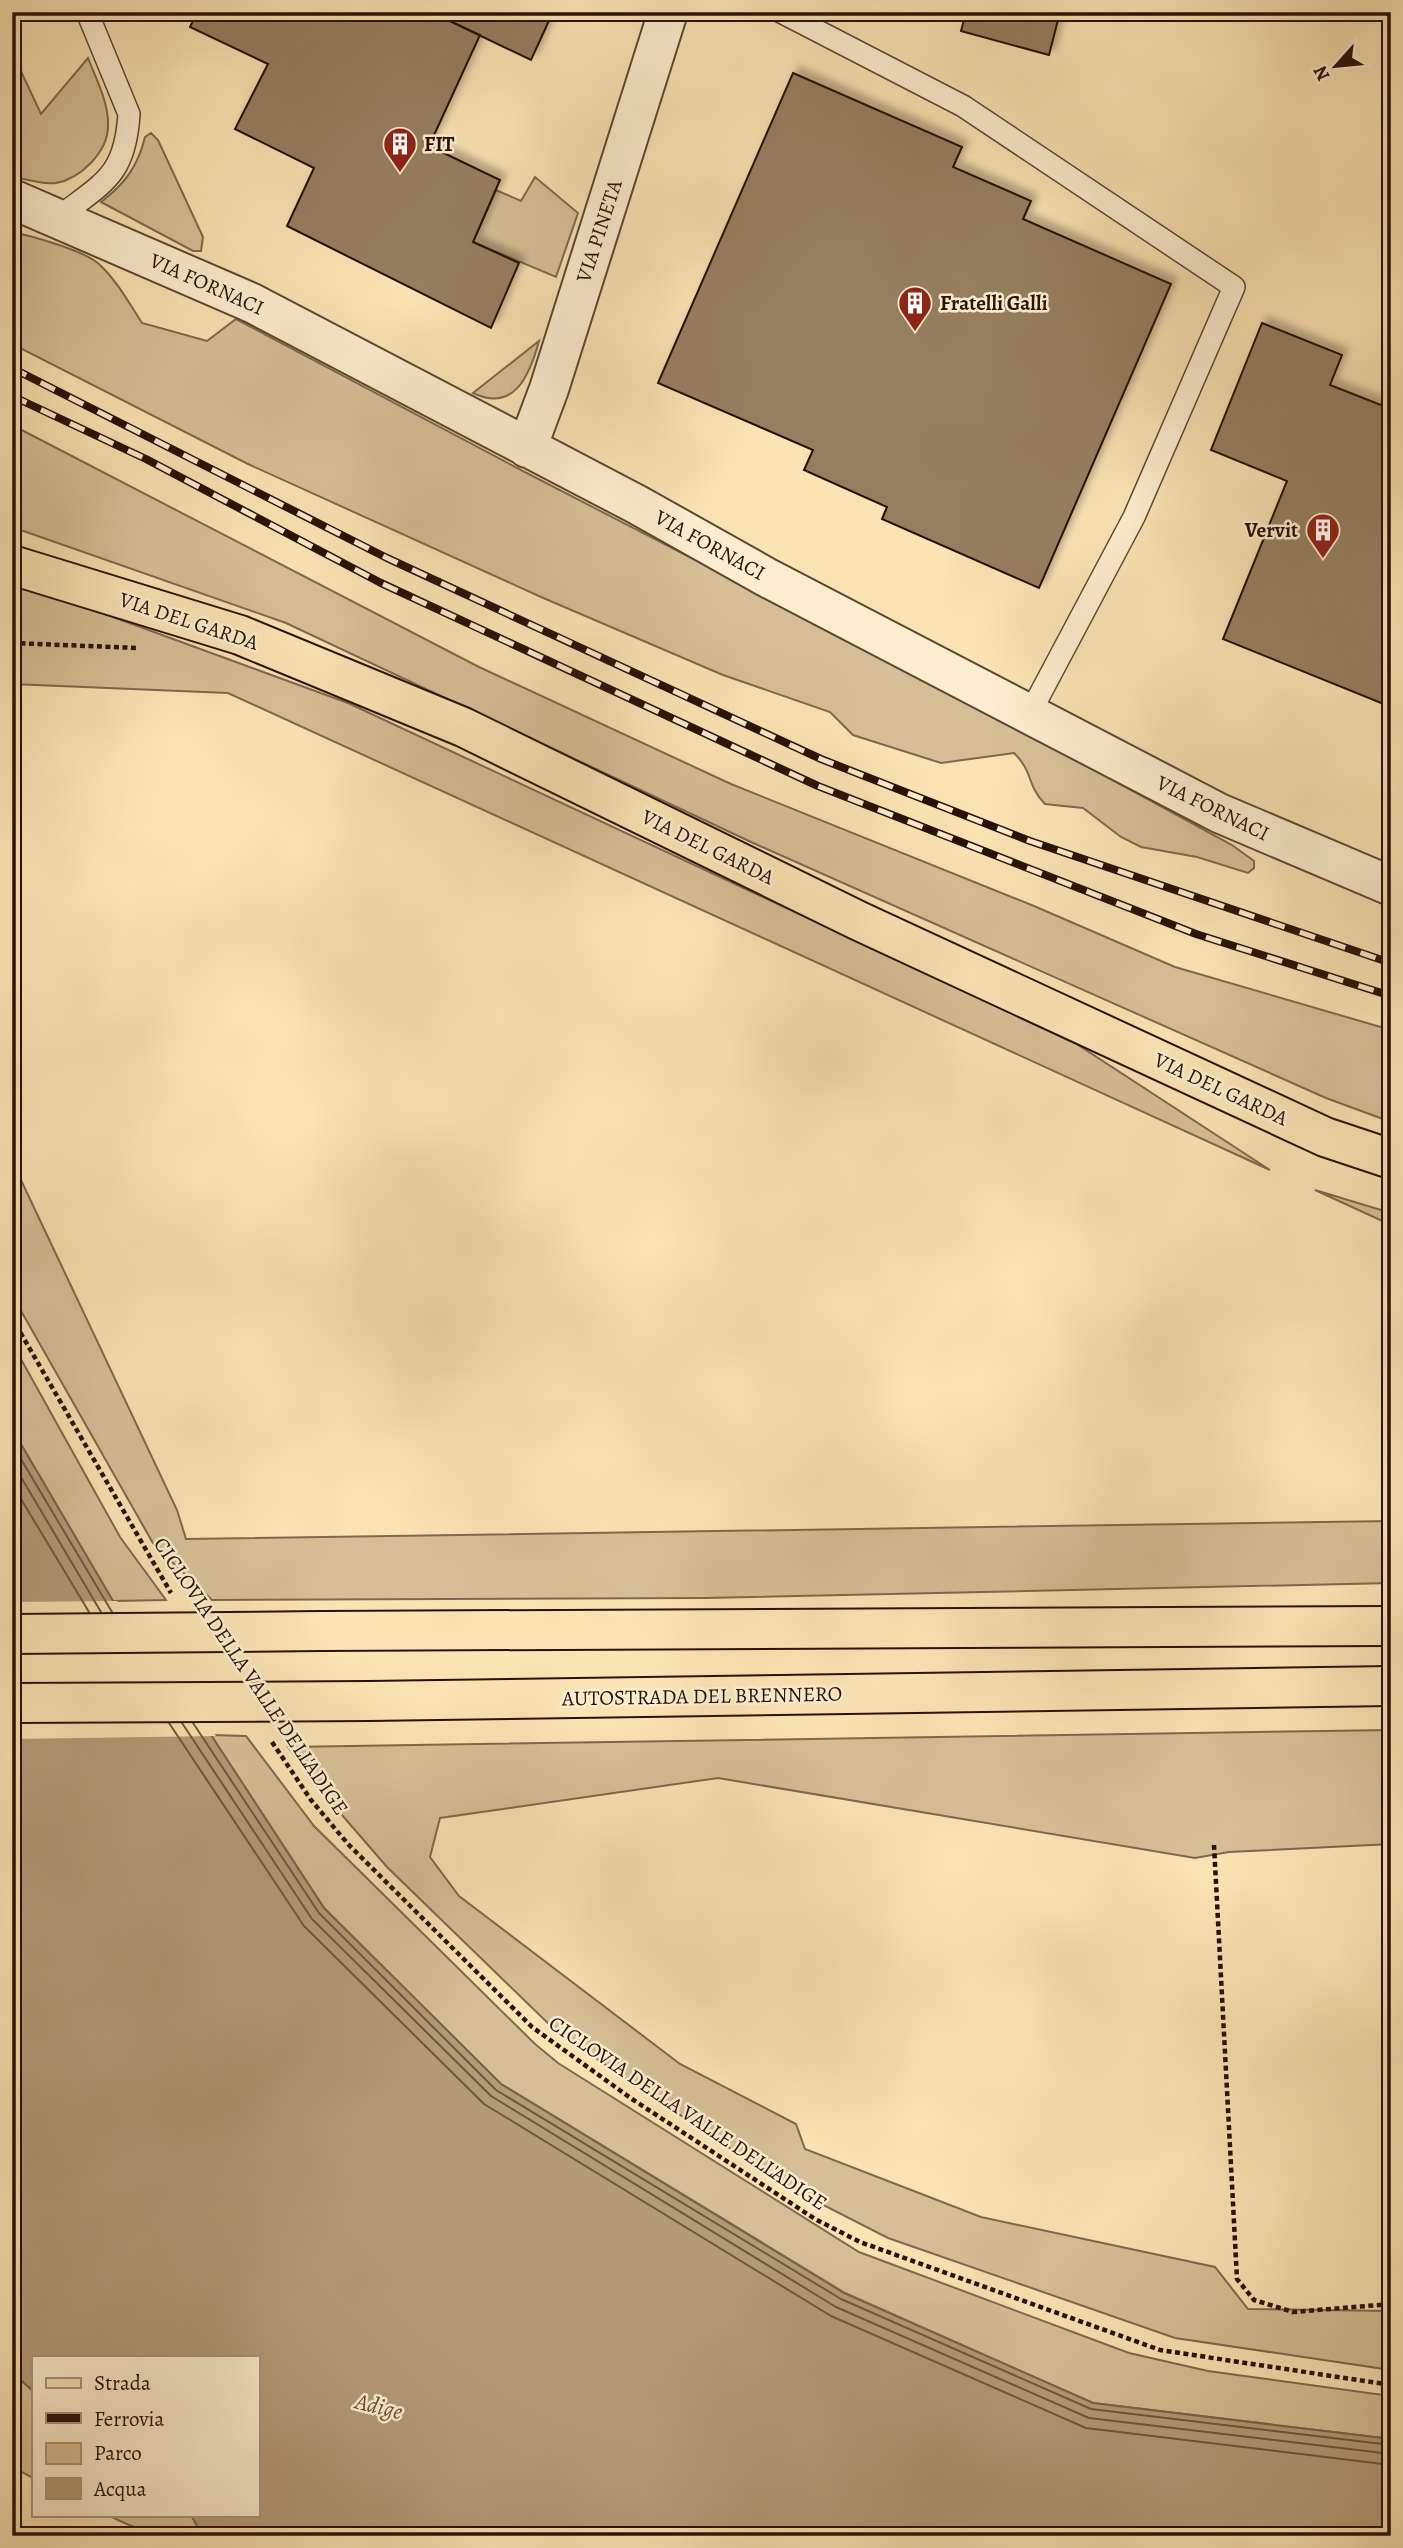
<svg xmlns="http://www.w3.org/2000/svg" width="1403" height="2548" font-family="Alegreya,serif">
<defs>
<filter id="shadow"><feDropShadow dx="6" dy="-6" stdDeviation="3.5" flood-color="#0004"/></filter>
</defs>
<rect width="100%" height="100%" fill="#fae3b3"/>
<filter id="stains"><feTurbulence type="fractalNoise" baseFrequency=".00286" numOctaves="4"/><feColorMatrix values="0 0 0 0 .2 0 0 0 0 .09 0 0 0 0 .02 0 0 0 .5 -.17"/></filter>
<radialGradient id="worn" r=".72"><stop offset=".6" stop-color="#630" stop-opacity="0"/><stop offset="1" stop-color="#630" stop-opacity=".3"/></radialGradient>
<path fill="#d6bf96" stroke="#7f684e" stroke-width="2" d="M 12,52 L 41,114 L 88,58 C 96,79 109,103 108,126 C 108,152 80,179 56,183 C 42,185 25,179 12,176 Z
M 151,133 L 158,140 L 203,237 L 201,251 L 193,251 L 101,202 C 125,184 138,166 145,137 Z
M 535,177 L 578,213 L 556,277 L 473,242 L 496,190 L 521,201 Z
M 12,232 C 32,236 86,251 100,265 C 117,281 129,303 142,323 L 207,341 L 236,319 L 519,469 L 951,692 L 1232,845 L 1254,861 L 1254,868 L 1248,873 L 1197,857 L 1141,847 L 1121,837 L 1083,808 L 1045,804 C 1026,784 1034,773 1014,753 L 941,763 L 853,735 L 830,712 L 723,675 L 541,597 L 248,464 L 12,344 Z
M 539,341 C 530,374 515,413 473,393 Z
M 12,425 L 479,667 L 731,784 L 1034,906 L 1175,967 L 1391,1030 L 1391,1122 L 1326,1098 L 751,842 L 286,623 L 12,527 Z
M 12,580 L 348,703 L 1075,1043 L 1270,1170 L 228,693 L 12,684 Z
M 12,1161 L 177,1510 L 186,1539 L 1391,1521 L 1391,1583 L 704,1598 L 212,1600 L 154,1545 L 12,1295 Z
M 1315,1190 L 1391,1213 L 1391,1225 Z
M 12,1343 L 120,1537 L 166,1600 L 113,1601 L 12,1429 Z
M 1391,1730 L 1391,1844 L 1229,1852 L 1195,1858 L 718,1778 L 440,1818 L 430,1857 L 459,1896 L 680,2064 L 796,2124 L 805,2149 L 981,2217 L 1215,2267 L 1248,2309 L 1391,2311 L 1391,2370 L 1175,2338 L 888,2238 L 786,2186 L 557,2032 L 387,1867 L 322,1792 L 288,1747 Z
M 211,1735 L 246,1736 L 314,1826 L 535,2044 L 558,2063 L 859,2252 L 1129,2353 L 1208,2371 L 1391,2396 L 1391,2439 L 1093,2403 L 845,2293 L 501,2084 L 324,1908 Z
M 12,2372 L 33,2391 L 33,2478 L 12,2467 Z
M 108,2515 L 191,2515 L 203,2536 C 161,2536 146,2535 108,2515 Z"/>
<path fill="#b39b78" stroke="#7b634a" stroke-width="2" d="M 12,1429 L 113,1601 L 211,1735 L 324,1908 L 501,2084 L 844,2293 L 1093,2403 L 1391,2439 L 1391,2536 L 203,2536 L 191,2515 L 257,2515 L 257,2357 L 33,2357 L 33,2391 L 12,2372 Z"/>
<path fill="#fae3b3" d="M 117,1601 L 216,1736 L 12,1739 L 12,1602 Z"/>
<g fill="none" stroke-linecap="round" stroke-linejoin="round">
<path stroke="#6e563f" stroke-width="2" d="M 12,1444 L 112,1612
M 12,1462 L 101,1612
M 12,1484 L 89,1612
M 169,1723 L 304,1926 L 484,2104 L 831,2316 L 1086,2428 L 1391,2465
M 182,1723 L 312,1919 L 491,2096 L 836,2307 L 1089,2418 L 1391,2454
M 193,1723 L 319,1913 L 496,2090 L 841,2299 L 1091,2409 L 1391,2445"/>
</g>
<path fill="#957e60" stroke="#281006" stroke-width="2" filter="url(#shadow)" d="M 197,12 L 431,12 L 480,35 L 429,146 L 500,180 L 473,242 L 519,263 L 491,328 L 287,226 L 314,168 L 235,129 L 268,64 L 190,27 Z
M 431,12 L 553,12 L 531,60 Z
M 966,12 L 1060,12 L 1049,55 L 961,31 Z
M 793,73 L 962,147 L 953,167 L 1031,201 L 1023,219 L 1171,284 L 1039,588 L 882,519 L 887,507 L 804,470 L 813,450 L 658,383 Z
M 1262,323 L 1342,355 L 1330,385 L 1391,409 L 1391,707 L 1223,639 L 1287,481 L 1211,450 Z"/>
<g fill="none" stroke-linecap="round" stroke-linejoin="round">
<g stroke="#5c4531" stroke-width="24">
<path id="lane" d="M 781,12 L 963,106 L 1234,287 L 1134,517 L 1030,713
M 59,217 C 104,182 125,176 129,114 L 87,12"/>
</g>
<g stroke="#5c4531" stroke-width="42">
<path id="street" d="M 12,199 L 252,303 L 636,504 L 766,577 L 1219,813 L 1391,886
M 527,448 L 549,389 L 668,12"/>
</g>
<g stroke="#281006" stroke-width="42">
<path id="primary" d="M 12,565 L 240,635 L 463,727 L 859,921 L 1325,1137 L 1391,1159"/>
</g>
<g stroke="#281006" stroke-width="42">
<path id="highway" d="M 321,1631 L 1391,1626
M 368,1701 L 1391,1686"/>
</g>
<path stroke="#281006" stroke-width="4.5" stroke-dasharray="5 3.5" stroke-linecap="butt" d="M 12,643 L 138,648
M 12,1318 L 171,1593
M 272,1742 L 311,1800 L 348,1844 L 532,2027 L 632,2099 L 815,2219 L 860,2242 L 1160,2350 L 1391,2385
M 1214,1845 L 1237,2279 L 1254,2300 L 1293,2312 L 1391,2304"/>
<use href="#lane" stroke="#fcedce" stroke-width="21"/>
<use href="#street" stroke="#fcedce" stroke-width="38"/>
<use href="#primary" stroke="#fae3b3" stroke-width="38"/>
<use href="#highway" stroke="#fae3b3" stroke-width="38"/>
<g stroke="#281006" stroke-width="8">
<path id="rail" d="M 12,368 L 387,558 L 821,759 L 1030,841 L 1391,963
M 12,396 L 146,459 L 381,583 L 818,786 L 1196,934 L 1391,996"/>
</g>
<use href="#rail" stroke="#fcedce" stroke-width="5" stroke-dasharray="16" stroke-linecap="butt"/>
<g stroke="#281006" stroke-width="42" stroke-linecap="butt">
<path id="highway-bridge" d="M 12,1634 L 321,1631
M 12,1703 L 368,1701"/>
</g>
<use href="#highway-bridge" stroke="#fae3b3" stroke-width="38"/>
</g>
<defs>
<g id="building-pin" transform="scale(1.75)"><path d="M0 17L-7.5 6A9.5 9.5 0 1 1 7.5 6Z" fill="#8f2418" stroke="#fcedce"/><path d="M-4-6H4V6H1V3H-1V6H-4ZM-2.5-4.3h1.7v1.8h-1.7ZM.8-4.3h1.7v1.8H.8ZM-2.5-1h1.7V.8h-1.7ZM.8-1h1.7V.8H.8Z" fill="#fff"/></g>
</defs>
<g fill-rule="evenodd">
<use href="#building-pin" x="400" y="144"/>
<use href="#building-pin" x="915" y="303"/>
<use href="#building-pin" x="1323" y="530"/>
</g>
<g text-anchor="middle" stroke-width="5" stroke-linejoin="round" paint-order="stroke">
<g font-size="21" font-weight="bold" fill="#281006" stroke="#fcedce" text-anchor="start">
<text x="424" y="151">FIT</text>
<text x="940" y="310">Fratelli Galli</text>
<text x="1298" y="537" text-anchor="end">Vervit</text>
</g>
<g font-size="21" fill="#281006" stroke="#fcedce">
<text transform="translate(599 231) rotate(-72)" y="7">VIA PINETA</text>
<text transform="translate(207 284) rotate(24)" y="7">VIA FORNACI</text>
<text transform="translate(710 545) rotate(29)" y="7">VIA FORNACI</text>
<text transform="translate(189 621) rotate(18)" y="7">VIA DEL GARDA</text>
<text transform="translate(1213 808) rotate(26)" y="7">VIA FORNACI</text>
<text transform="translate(708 847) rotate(26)" y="7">VIA DEL GARDA</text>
<text transform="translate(1221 1089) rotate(25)" y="7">VIA DEL GARDA</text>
<text transform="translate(251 1676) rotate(56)" y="7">CICLOVIA DELLA VALLE DELL'ADIGE</text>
<text transform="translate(702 1696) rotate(-1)" y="7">AUTOSTRADA DEL BRENNERO</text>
<text transform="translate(688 2113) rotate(34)" y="7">CICLOVIA DELLA VALLE DELL'ADIGE</text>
</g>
<g font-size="23" font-style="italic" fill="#674f39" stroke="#fcedce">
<text transform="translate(379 2406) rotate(14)" y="8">Adige</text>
</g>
</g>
<rect width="1403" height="2548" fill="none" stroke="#fae3b3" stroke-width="42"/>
<rect x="14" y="14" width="1375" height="2520" fill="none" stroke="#281006" stroke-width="3.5"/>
<rect x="21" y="21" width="1361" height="2506" fill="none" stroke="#281006" stroke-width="2"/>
<rect x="32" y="2356" width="228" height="161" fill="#fcedce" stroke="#a7957e" stroke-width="2"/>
<rect x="46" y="2378" width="35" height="10" fill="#fae3b3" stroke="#a7957e" stroke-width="2"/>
<text x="94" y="2390" font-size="21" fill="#281006">Strada</text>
<rect x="46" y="2413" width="35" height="10" fill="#281006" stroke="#a7957e" stroke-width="2"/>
<text x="94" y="2426" font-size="21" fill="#281006">Ferrovia</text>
<rect x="46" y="2443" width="35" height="21" fill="#d6bf96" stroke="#a7957e" stroke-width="2"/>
<text x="94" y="2460" font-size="21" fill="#281006">Parco</text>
<rect x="46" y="2478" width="35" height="21" fill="#b39b78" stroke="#a7957e" stroke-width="2"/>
<text x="94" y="2496" font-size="21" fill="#281006">Acqua</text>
<g transform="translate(1336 66) rotate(243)" stroke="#fcedce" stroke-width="5" paint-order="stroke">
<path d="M0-5L12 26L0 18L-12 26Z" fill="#281006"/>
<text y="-10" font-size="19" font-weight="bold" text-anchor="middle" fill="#281006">N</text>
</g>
<rect width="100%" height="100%" filter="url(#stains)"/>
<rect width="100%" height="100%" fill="url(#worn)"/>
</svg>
